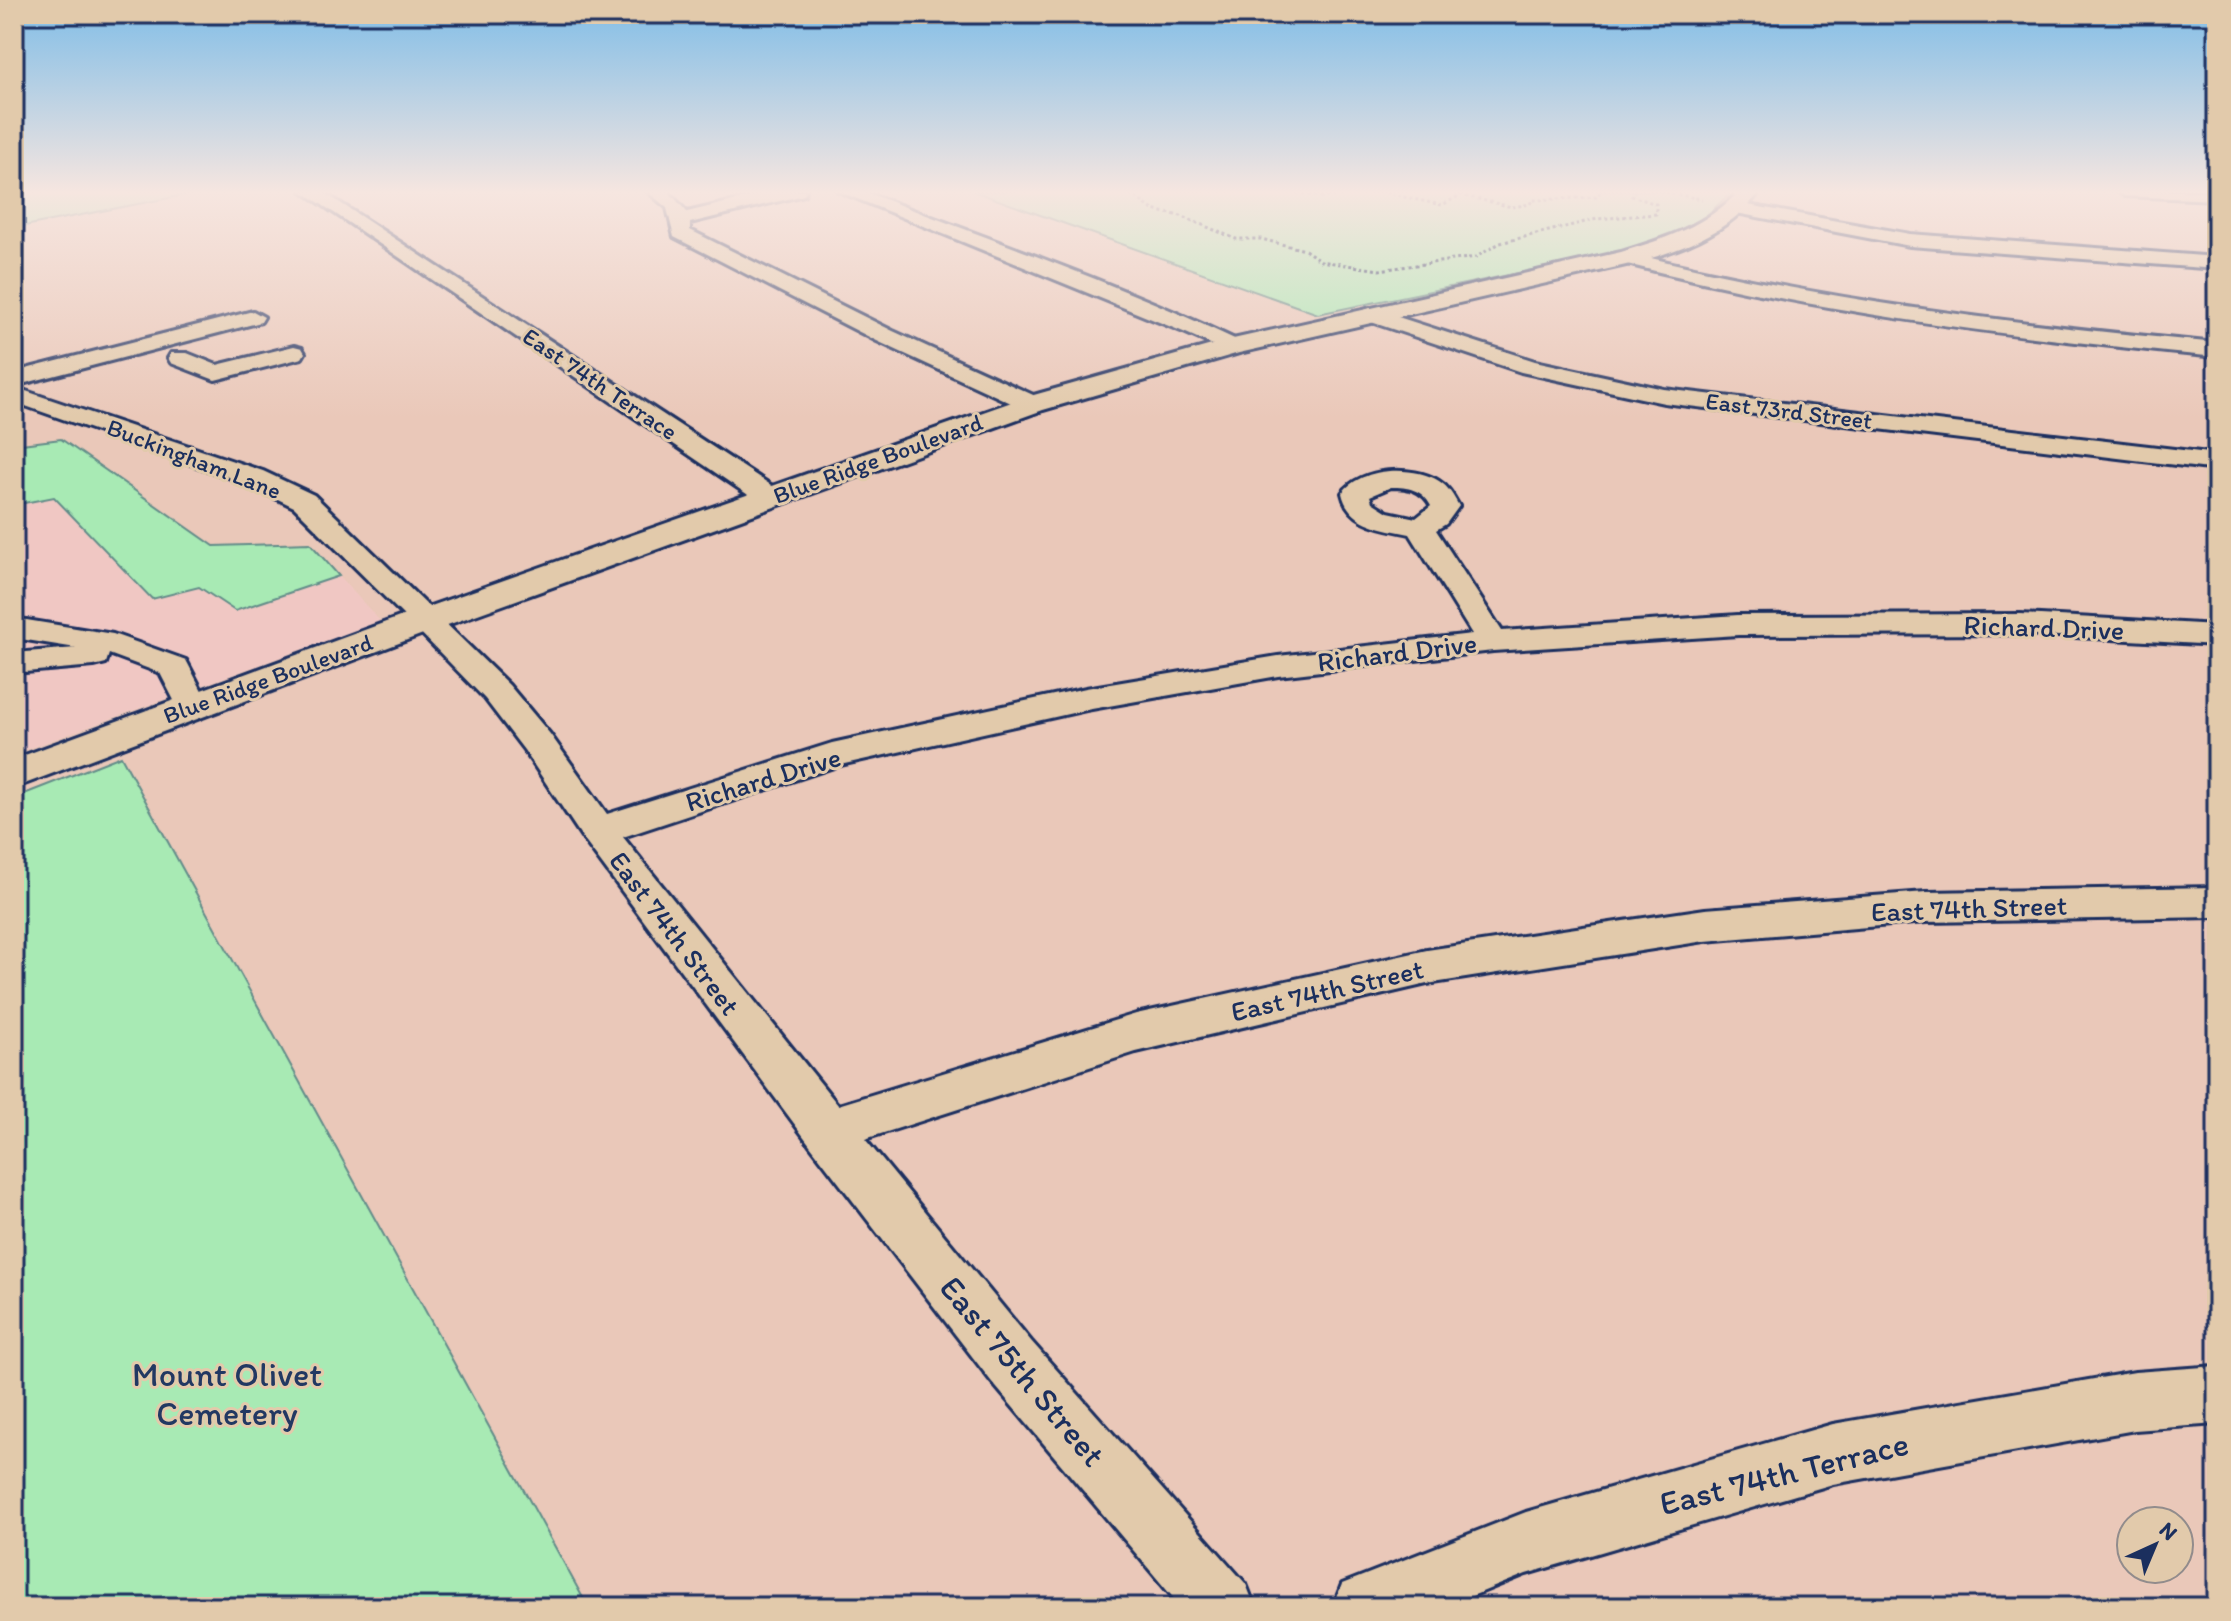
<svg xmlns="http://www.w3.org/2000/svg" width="2231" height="1621" font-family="Itim,sans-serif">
<rect width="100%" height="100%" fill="#eac8b9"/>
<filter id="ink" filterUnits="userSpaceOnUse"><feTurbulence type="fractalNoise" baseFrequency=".0125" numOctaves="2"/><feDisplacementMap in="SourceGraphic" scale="16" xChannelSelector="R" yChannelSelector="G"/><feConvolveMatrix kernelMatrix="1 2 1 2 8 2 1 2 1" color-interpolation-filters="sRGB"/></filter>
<g filter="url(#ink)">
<path fill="#f0c7c3" d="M 54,497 L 152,599 L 199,587 L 235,611 L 339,576 L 380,621 L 14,754 L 14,505 Z"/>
<path fill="#a8eab4" stroke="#628c89" stroke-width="2" d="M 14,191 L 205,191 L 14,228 Z
M 973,191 L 1733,191 L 1707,215 L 1677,234 L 1615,253 L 1318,314 Z
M 61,439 L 214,546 L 310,543 L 339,576 L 235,611 L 199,587 L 152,599 L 54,497 L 14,505 L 14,445 Z
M 121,756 L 180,864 L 588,1607 L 14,1607 L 14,798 Z"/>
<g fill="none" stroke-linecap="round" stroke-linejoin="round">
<g stroke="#1b2f5e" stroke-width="6">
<path id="minor" d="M 302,191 L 322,191 L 780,491 L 784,497 L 780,503 L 770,505 L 760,503 Z
M 647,191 L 668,191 L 687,212 L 775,191 L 806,191 L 804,195 L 690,223 L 690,230 L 893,331 L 1042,399 L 1045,404 L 1042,409 L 1024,409 L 877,341 L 674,237 L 667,208 Z
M 838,191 L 863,191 C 989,239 1119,284 1241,342 L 1244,347 L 1233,354 L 1186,333 Z
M 2117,191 L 2217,191 L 2217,200 L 2125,196 Z
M 1737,203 L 1910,234 L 2217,257 L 2217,269 L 1910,246 L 1731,212 L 1728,208 Z
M 1626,252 C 1821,301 2017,324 2217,343 L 2217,357 C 2015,337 1816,313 1619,262 L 1616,258 L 1619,254 Z
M 1370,308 L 1535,361 L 1664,389 L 2217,454 L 2217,470 L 1664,403 L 1521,372 L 1362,319 L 1359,314 Z
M 253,311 L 264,317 L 261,322 L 14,386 L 14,372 Z
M 294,346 L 302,348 L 305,353 L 302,358 L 215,380 L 171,363 L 168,358 L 171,353 L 187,353 L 217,365 Z
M 14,387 L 263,471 L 314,495 L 509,685 L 550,734 L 607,814 L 832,743 L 1086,688 L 1278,656 L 1472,634 L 1410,534 C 1382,528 1349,525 1342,493 C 1361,467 1413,465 1439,481 C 1449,487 1453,496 1459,506 L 1446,524 L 1436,530 L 1502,631 L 1738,615 L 2021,614 L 2217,625 L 2217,645 L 2021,634 L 1738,635 L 1493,651 L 1278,676 L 1086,710 L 840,765 L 623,837 L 838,1105 L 1136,1014 L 1427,950 L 1705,909 L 1926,892 L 2217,887 L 2217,917 L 1926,922 L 1705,941 L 1427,984 L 1136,1052 L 865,1139 L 1031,1341 L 1246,1584 L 1255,1607 L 1181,1607 L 991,1381 L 810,1145 L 584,840 L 524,750 L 485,699 L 415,627 L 294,507 L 245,483 L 14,402 ZM 1391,487 C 1408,487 1422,489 1431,506 L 1416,518 L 1388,512 L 1372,502 L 1370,496 Z
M 14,618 L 113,634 L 186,660 L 210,706 L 205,714 L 193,717 L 181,714 L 160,673 L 109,654 L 106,663 L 94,666 L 14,673 L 14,653 L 76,648 L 14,638 Z
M 2217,1366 L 2217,1424 L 2135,1430 L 1833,1484 L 1526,1574 L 1445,1607 L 1333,1607 L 1342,1584 L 1526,1512 L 1833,1424 L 2135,1372 Z"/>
</g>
<g stroke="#1b2f5e" stroke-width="6">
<path id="major" d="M 1739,191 L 1760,191 C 1729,234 1676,252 1626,265 L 1239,353 L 1043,410 L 439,628 L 14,788 L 14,759 L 413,612 L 1023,398 L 1233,339 L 1621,252 C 1664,239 1707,226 1739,191 Z"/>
</g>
<path stroke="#1b2f5e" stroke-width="3" stroke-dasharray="3 3" stroke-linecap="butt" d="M 1119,191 L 1134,196 L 1153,210 L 1181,216 L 1236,239 L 1261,239 L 1305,250 L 1321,261 L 1379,270 L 1476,257 L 1500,243 L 1597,219 L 1656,214 L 1656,204 L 1632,196 L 1634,191
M 1285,191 L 1323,197 L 1389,191
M 1467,191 L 1461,195 L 1512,207 L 1530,204 L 1532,200 L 1596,197 L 1601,191
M 1660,191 L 1702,199
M 1386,193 L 1442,205 L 1461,195"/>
<use href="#minor" fill="#e2caab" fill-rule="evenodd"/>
<use href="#major" fill="#e2caab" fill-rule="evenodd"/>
</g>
</g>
<linearGradient id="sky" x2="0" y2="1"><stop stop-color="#80bde7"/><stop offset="0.46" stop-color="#f6e6e0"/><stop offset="1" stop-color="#f6e6e0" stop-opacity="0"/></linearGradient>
<rect width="2231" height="418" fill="url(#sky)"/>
<g text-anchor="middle" stroke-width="6" stroke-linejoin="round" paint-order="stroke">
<g font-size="24" fill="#1b2f5e" stroke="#e2caab">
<text transform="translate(600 384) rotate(34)" y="8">East 74th Terrace</text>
<text transform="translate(1789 411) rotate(7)" y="8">East 73rd Street</text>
<text transform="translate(194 459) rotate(21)" y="8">Buckingham Lane</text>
<text transform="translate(878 459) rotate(-20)" y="8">Blue Ridge Boulevard</text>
<text transform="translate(268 679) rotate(-20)" y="8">Blue Ridge Boulevard</text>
</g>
<g font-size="28" fill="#1b2f5e" stroke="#e2caab">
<text transform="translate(2044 627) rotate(2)" y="10">Richard Drive</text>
<text transform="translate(1397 652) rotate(-7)" y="10">Richard Drive</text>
<text transform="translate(763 779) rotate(-17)" y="10">Richard Drive</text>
<text transform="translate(1969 908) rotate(-2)" y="10">East 74th Street</text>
<text transform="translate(675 933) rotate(53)" y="10">East 74th Street</text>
<text transform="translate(1327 990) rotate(-13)" y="10">East 74th Street</text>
</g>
<g font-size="34" fill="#1b2f5e" stroke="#e2caab">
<text transform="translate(1023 1371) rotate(50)" y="12">East 75th Street</text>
<text transform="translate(1784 1473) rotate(-14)" y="12">East 74th Terrace</text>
</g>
<g font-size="34" fill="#223862" stroke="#e2caab">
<text x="227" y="1386">Mount Olivet<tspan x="227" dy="39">Cemetery</tspan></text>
</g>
</g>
<rect width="2231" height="1621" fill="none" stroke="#e2caab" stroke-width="48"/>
<rect x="24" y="24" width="2183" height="1573" fill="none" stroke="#1b2f5e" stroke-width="3" filter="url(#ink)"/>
<g transform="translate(2155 1545) rotate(44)"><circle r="38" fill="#e2caab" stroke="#928c8c" stroke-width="2"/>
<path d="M0-6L14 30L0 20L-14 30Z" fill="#1b2f5e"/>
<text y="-12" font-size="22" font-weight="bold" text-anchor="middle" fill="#1b2f5e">N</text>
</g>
</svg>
